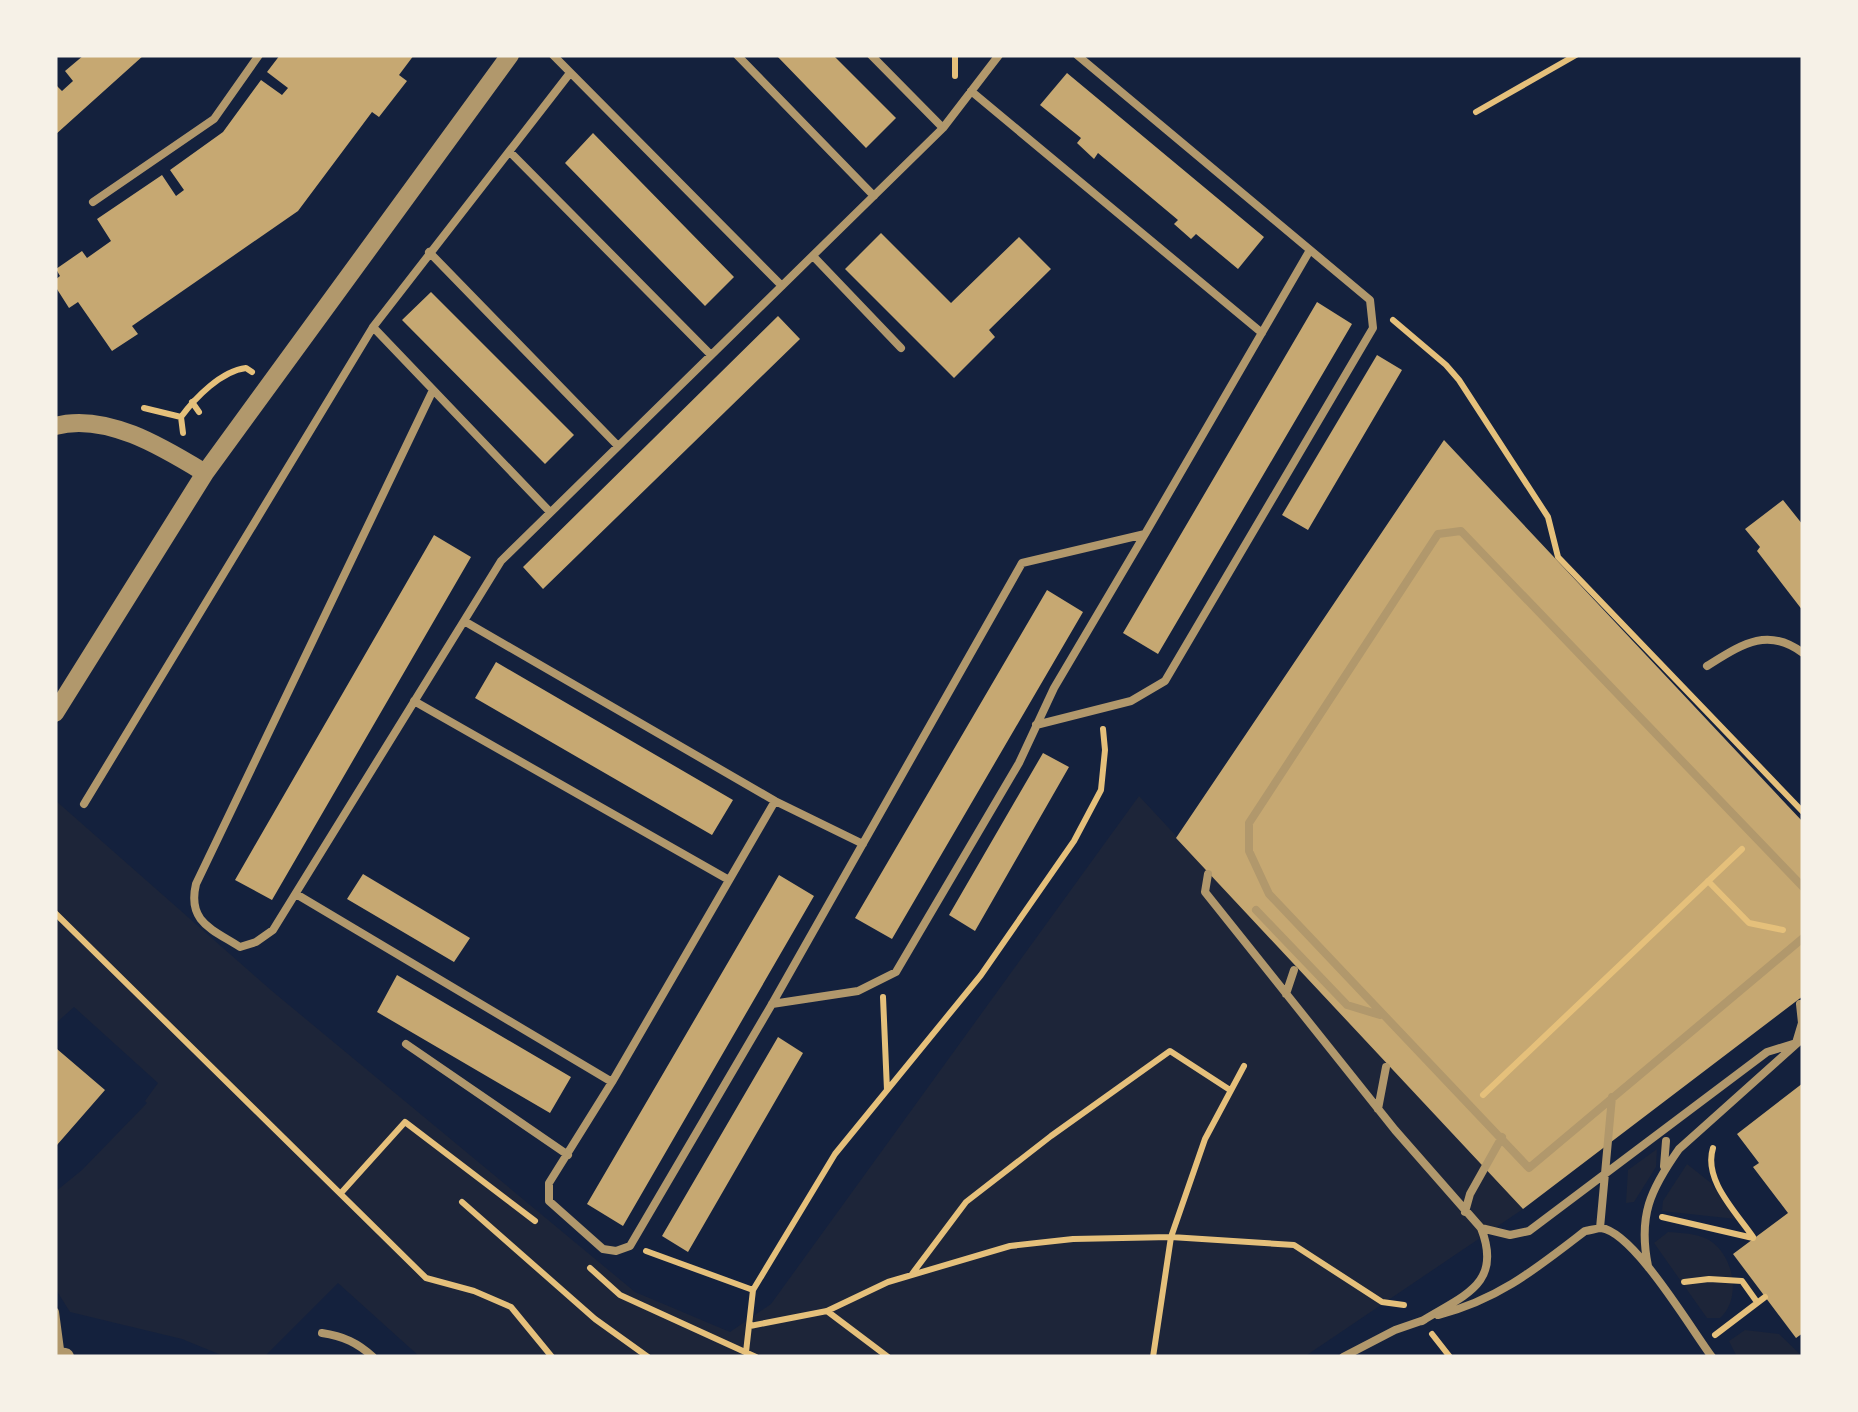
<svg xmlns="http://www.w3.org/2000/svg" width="1858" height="1412" font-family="'PT Sans',sans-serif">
<rect width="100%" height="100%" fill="#14213d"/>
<path fill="#1d2539" d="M 1139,796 L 1523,1209 L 1304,1357 L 420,1357 L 338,1283 L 264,1357 L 226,1357 L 182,1339 L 70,1312 L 55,1288 L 55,1192 L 82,1170 L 147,1103 L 145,1101 L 158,1083 L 74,1007 L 55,1024 L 55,800 L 272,991 L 635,1292 L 730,1332 L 771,1304 Z
M 1657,1149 L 1656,1167 L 1634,1202 L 1626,1203 L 1628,1170 Z
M 1687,1164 L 1711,1183 L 1736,1219 L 1662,1211 L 1663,1201 Z
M 1668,1232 C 1681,1233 1697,1233 1709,1240 C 1734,1255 1742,1299 1720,1318 L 1707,1318 L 1654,1243 Z
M 1745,1330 L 1779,1334 L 1803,1357 L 1737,1357 L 1729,1341 Z"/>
<path fill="#c6a872" d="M 84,55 L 144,55 L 55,135 L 55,84 L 62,91 L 73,81 L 65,71 Z
M 280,55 L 414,55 L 399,75 L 407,81 L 379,117 L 372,112 L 298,211 L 132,326 L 138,334 L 112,351 L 78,302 L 69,308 L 55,286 L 55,280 L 60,276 L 56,269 L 82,251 L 87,258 L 111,241 L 97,219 L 162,175 L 176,196 L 184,190 L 170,170 L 223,132 L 261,80 L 282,95 L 288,88 L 267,72 Z
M 776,55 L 833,55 L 896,118 L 866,148 Z
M 1067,73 L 1264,237 L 1238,269 L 1196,234 L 1191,239 L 1174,224 L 1178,220 L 1098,153 L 1094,159 L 1077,143 L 1081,138 L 1040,105 Z
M 593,133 L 734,277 L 705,306 L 565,163 Z
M 881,233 L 951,303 L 1019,237 L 1051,269 L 989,330 L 995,337 L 954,378 L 845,269 Z
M 431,292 L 574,435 L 545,464 L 402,320 Z
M 1317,302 L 1352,324 L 1158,654 L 1123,633 Z
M 778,316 L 800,339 L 543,589 L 523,567 Z
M 1377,355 L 1402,370 L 1308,530 L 1282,515 Z
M 1444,440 L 1803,822 L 1803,996 L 1523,1209 L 1176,838 Z
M 1783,500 L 1803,525 L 1803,611 L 1757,551 L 1760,547 L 1745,529 Z
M 434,535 L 471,557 L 272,900 L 235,880 Z
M 1047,590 L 1083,612 L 892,939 L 855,918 Z
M 496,662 L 733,800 L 712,835 L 475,698 Z
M 1043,753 L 1069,767 L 975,931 L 949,915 Z
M 363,874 L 470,938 L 454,962 L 347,899 Z
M 779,875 L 814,896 L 623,1226 L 587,1204 Z
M 397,975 L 571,1077 L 550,1113 L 377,1012 Z
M 778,1037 L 803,1053 L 688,1252 L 662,1236 Z
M 57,1049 L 105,1090 L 57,1145 L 55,1052 Z
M 1803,1083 L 1803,1333 L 1796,1338 L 1733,1254 L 1788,1213 L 1753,1167 L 1759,1163 L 1737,1134 Z"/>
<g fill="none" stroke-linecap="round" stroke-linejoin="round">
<path stroke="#e5c07b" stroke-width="6" d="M 955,76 L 955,55
M 1476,112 L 1576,55
M 1393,320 L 1446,365 L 1459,380 L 1548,517 L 1558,557 L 1803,812
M 192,402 L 199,412
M 144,408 L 181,417
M 183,433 L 181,417 C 195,398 221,371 246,368 L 252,372
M 1708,881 L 1749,923 L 1783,930
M 55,913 L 426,1278 L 474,1291 L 511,1307 L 552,1357
M 883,997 L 887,1090
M 1483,1095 L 1742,849
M 1713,1148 C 1703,1180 1736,1212 1753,1237
M 341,1193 L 405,1122 L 535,1221
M 462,1202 L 595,1319 L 648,1357
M 1662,1217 L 1753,1238
M 646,1251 L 753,1290
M 590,1268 L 620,1295 L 756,1357
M 912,1274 L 966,1202 L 1051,1136 L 1170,1051 L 1230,1090
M 1684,1282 L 1709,1279 L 1742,1281 L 1757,1302
M 827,1311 L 888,1357
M 750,1326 L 827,1311 L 888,1282 L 1010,1246 L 1073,1239 L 1171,1237 L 1294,1245 L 1382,1302 L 1404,1305
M 1432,1334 L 1450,1357
M 1715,1335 L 1765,1297
M 746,1352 L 753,1290 L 835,1154 L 981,975 L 1074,841 L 1101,790 L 1105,750 L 1103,729
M 1153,1357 L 1171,1237 L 1205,1139 L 1244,1066"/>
<path stroke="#b1986c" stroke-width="8" d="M 553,55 L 782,286
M 737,55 L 874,196
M 871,55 L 943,128 L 999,55
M 971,91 L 1262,333
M 510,152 L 711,355
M 93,202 L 214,119 L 259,55
M 429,252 L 618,446
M 813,256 L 901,348
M 373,327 L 550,512
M 433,390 L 196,884 C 187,922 212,929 240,947 L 256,942 L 273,930 L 501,561 L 943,128
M 464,621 L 775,801 L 863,844
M 1707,666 C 1741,645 1767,626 1803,653
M 414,701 L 729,880
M 1036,725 L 1131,701 L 1165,681 L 1373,328 L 1370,300 L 1077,55
M 775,801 L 612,1082 L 549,1183 L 549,1201 L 603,1249 L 616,1251 L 630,1246 L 772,1004 L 1022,563 L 1145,534 L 1310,250
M 84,804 L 373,327 L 570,73
M 1208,874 L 1205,892 L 1395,1130 L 1481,1228 C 1503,1284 1464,1295 1422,1321
M 1803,887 L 1461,531 L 1438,534 L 1249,823 L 1249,851 L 1269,894 L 1529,1168 L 1803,938
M 296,894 L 612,1082
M 1256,910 L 1347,1005 L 1380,1015
M 1286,994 L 1294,970
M 772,1004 L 858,991 L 896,972 L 1019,763 L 1054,688 L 1145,534
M 406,1044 L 568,1155
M 1378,1109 L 1386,1067
M 1664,1166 L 1666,1141
M 1465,1212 L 1470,1194 L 1502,1137
M 1481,1228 L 1510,1235 L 1529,1231 L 1767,1052 L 1796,1043 L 1802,1023 L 1800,1004
M 1600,1228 L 1612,1097
M 1648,1266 C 1638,1216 1650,1190 1679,1149 L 1803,1038
M 55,1312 L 61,1357
M 1438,1315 C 1498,1300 1537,1268 1585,1231 C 1587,1231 1599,1228 1601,1228 C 1634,1232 1691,1329 1712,1357
M 322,1333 C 343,1336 358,1343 373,1357
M 1343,1357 L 1395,1330 L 1424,1320"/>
<path stroke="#b1986c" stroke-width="18" d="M 55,426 C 106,412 164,448 205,473
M 55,713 L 205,473 L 510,55
M 55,1356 L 65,1357"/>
</g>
<rect width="1858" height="1412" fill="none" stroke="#f6f1e7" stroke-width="115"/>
</svg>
